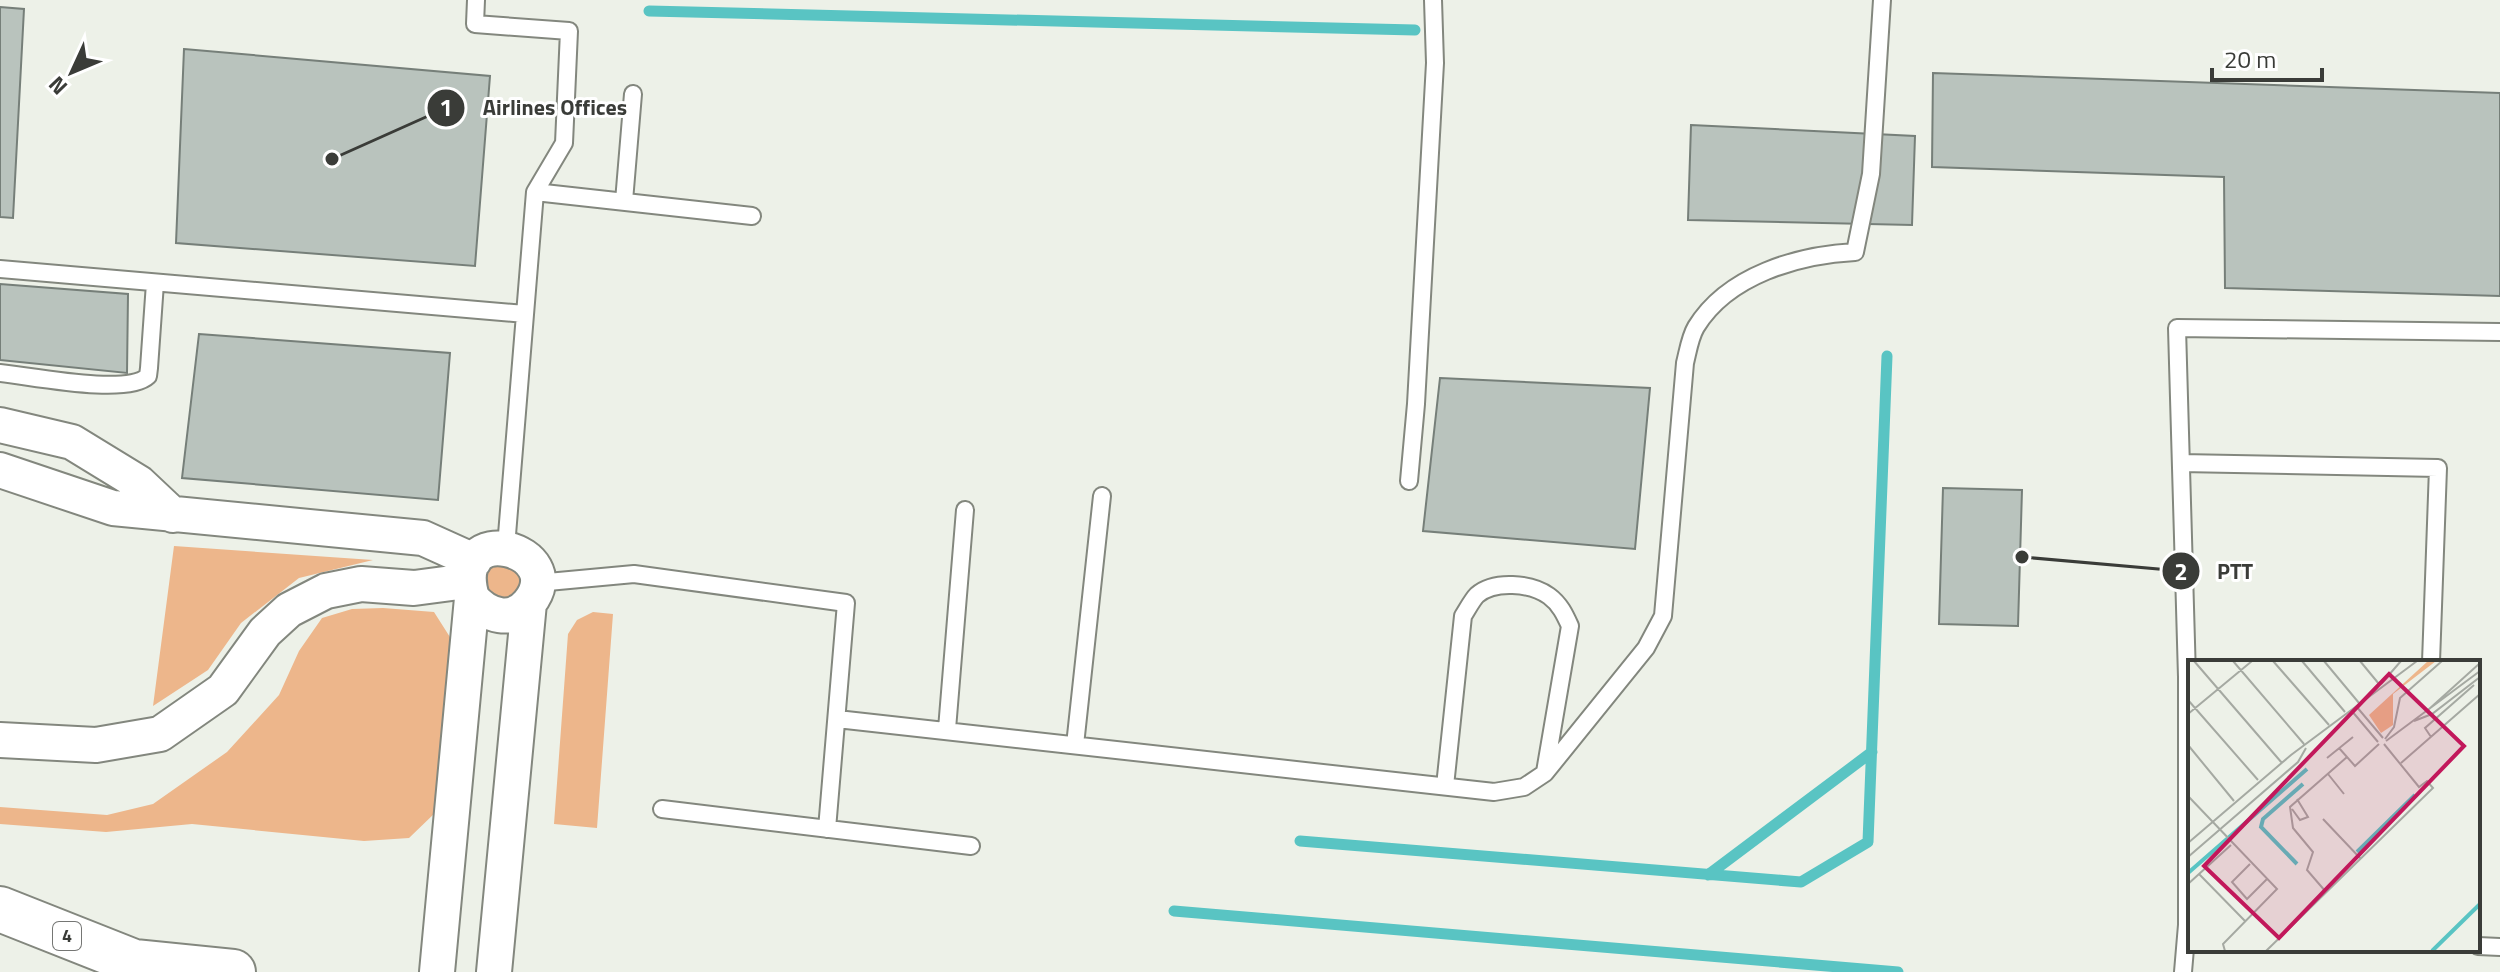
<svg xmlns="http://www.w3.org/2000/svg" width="2500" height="972" font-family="'Titillium Web',sans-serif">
<rect width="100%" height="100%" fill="#edf1e8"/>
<path fill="#edb68b" d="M 174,546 L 373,560 L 299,578 L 241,623 L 208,670 L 153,706 Z
M 497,560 L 522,575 L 517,594 L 505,600 L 490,596 L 482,574 Z
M 383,608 L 434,612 L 455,645 L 436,812 L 409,838 L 364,841 L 192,824 L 106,832 L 0,824 L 0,807 L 107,815 L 153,804 L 227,752 L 279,695 L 299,651 L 322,618 L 352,609 Z
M 593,612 L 613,614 L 597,828 L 554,824 L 568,634 L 577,620 Z"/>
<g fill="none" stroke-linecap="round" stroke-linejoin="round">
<path stroke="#59c4c3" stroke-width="11" d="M 649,11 L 1415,30
M 1300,841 L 1801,882 L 1868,842 L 1887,356
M 1708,875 L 1872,752
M 1174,911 L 1898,972"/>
</g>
<path fill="#b9c3bd" stroke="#767f79" stroke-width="2" d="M 0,7 L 24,9 L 13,218 L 0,217 Z
M 184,49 L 490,76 L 475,266 L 176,243 Z
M 1933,73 L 2500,93 L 2500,296 L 2225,288 L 2224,177 L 1932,167 Z
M 1691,125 L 1915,136 L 1912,225 L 1688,220 Z
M 0,284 L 128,294 L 127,373 L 0,360 Z
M 199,334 L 450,353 L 438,500 L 182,478 Z
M 1440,378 L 1650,388 L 1635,549 L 1423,531 Z
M 1943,488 L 2022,490 L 2018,626 L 1939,624 Z"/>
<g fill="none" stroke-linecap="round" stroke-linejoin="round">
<g stroke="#83877e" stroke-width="20">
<path id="lane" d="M 476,0 L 475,24 L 569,31 L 564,143 L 535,192 L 506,547
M 535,192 L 752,216
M 624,201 L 633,94
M 0,269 L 525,314
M 0,373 C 31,376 127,396 148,376 L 149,368 L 155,283
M 2181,463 L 2438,468 L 2431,662
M 1409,481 L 1416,404 L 1435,63 L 1433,0
M 537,583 L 634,574 L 846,603 L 827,829
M 837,719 L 1494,792 L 1524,787 L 1545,773 L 1646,648 L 1663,616 L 1685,363 C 1688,351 1690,337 1696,327 C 1728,275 1798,255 1855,252 L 1871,174 L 1882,0
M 947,729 L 965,510
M 1075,745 L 1102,496
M 1445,786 L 1463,616 C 1467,610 1472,600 1477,595 C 1494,580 1531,583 1549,596 C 1560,604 1565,615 1570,626 L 1545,772
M 662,809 L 971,846
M 2478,946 L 2500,947
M 2183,972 L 2187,925 L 2187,677 L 2177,328 L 2500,332"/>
</g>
<g stroke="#83877e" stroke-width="38">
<path id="street" d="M 0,425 L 72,442 L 139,483 L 173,515
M 0,470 L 113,508 L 423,538 L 474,561
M 0,740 L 96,745 L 160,734 L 223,690 L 265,632 L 289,610 L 326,591 L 361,584 L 414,588 L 467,581
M 437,972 L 472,598 C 448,515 572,550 529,603 C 512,624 487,616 472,598
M 494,972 L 529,603"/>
</g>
<g stroke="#83877e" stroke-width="48">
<path id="highway" d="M 0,909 L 134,962 L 233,972"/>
</g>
<use href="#lane" stroke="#fff" stroke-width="16"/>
<use href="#street" stroke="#fff" stroke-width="34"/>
<use href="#highway" stroke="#fff" stroke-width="44"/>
</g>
<g text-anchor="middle" stroke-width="6" stroke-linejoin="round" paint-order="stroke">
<rect fill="#fff" stroke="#757674" stroke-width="2" x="53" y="922" width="28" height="28" rx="6"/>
<g font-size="18" font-weight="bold" fill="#3a3c38">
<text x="67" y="942">4</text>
</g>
</g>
<g transform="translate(2188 660)">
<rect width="292" height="292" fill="#edf1e8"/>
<path d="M 240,1 L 248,1 L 205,34 L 205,65 L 193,73 L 181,55 Z" fill="#edb68b"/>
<path fill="none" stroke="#59c4c3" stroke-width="4" d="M 169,192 L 227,135M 109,204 L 73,167 L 75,159 L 115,124M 0,213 L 119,109M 244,291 L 292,244"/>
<path fill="none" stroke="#a5a9a2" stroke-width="2" d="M 6,1 L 94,103M 45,1 L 116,84M 85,1 L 141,65M 114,1 L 157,52M 136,1 L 171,43M 172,1 L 191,24M 193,24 L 213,1M 0,40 L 70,120M 168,46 L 195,78M 163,50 L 190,82M 240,50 L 292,3M 0,54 L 64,1M 226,61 L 244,54 L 292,17M 243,77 L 237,68 L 286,25M 197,79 L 206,67 L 212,38 L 254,1M 198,81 L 292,11M 0,85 L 46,141M 151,88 L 167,106 L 191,84M 139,98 L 165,77M 213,103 L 292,34M 140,114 L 156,134M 0,136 L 89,229 L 35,284 L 37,291M 104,149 L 112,160 L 120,157 L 109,139M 135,159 L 172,198M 0,183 L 103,95 L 229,1M 0,197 L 110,102 L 118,88M 62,204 L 44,222 L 59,239 L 79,219M 11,214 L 57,261M 0,224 L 43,185M 138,232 L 119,210 L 125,192 L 105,168 L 102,147 L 159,97M 78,291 L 245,128 L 239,121 L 231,127 L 196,84"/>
<path fill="#c2185b" fill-opacity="0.15" stroke="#c2185b" stroke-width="4" d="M 201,14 L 276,86 L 91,278 L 16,206 Z"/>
<rect width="292" height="292" fill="none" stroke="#3a3c38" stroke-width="4"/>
</g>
<path fill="none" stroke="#3a3c38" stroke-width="3" d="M332 159L446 108M2022 557L2181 571"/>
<g fill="#3a3c38" stroke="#fff" stroke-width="3">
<circle cx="332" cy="159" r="8"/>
<circle cx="2022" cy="557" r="8"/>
<circle cx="446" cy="108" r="20"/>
<circle cx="2181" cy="571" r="20"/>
</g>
<g font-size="24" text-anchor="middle" font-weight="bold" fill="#fff">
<text x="446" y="116">1</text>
<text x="2181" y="580">2</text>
</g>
<g font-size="22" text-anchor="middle" font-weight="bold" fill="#3a3c38" stroke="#fff" stroke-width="6" stroke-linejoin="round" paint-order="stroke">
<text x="555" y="115">Airlines Offices</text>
<text x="2235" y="579">PTT</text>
</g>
<g transform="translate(72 72) rotate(226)" stroke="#ffffff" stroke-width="6" paint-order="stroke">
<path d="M0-6L14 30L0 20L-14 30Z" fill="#3a3c38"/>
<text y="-12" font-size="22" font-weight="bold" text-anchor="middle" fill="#3a3c38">N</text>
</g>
<path d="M2212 68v12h110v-12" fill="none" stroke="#3a3c38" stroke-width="4"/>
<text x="2224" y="68" font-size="24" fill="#3a3c38" stroke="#ffffff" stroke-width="6" paint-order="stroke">20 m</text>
</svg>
